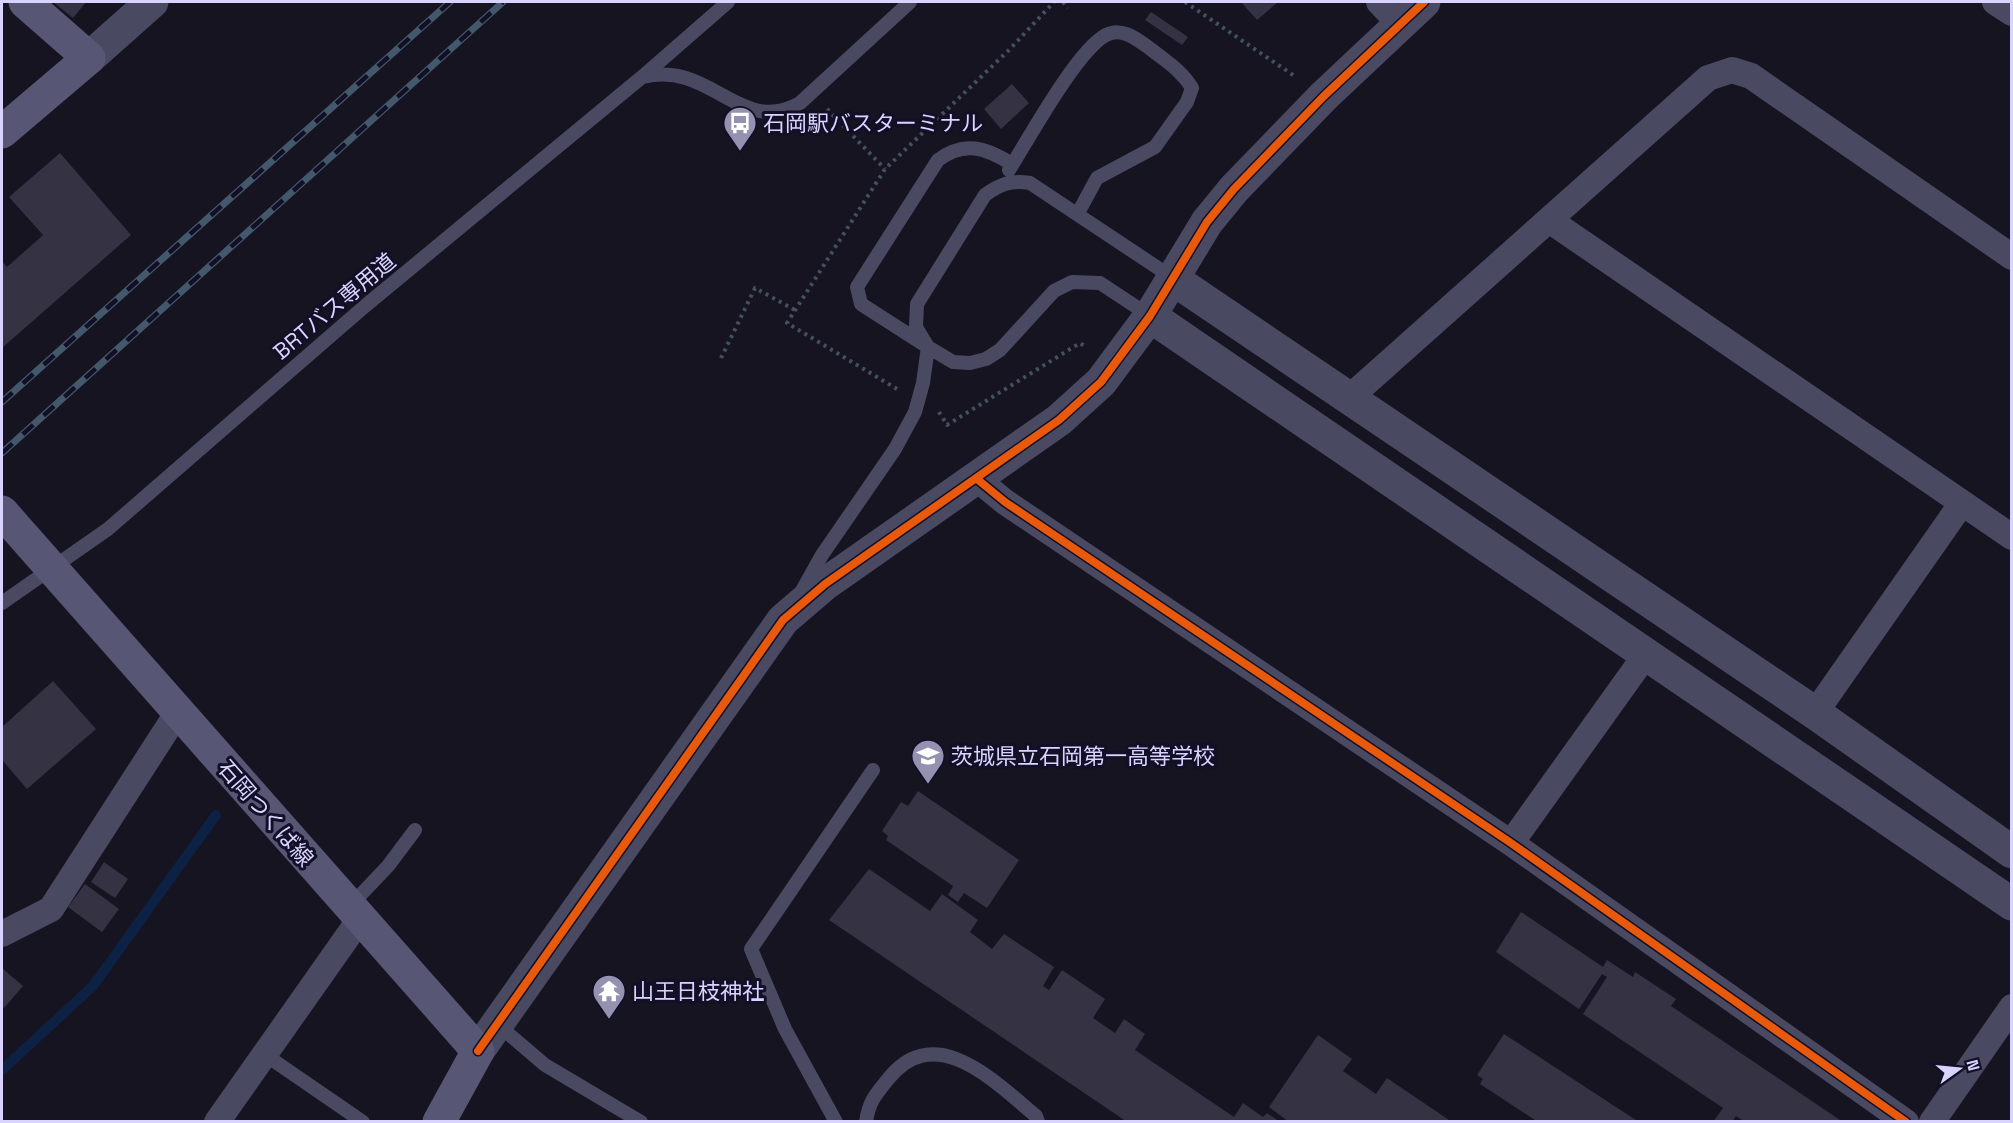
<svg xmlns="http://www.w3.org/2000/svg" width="2013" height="1123" font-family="'Space Grotesk','Noto Sans JP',sans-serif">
<rect width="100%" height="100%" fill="#161421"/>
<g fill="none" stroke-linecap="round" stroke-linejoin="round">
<path stroke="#0d2144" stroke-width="10" d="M 2,1070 L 93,986 L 216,815"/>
</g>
<path fill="#343243" d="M 53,2 L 86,2 L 73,18 Z
M 1241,2 L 1278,2 L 1257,20 Z
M 1151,12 L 1188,37 L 1182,45 L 1145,20 Z
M 1012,84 L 1029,103 L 1001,129 L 984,109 Z
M 60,153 L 131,235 L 2,348 L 2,261 L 7,267 L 43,235 L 9,197 Z
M 53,681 L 96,729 L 27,789 L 2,760 L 2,727 Z
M 918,791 L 1019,860 L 987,908 L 964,893 L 958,902 L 948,895 L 953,886 L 886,840 L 888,836 L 882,831 L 901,802 L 908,806 Z
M 104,862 L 128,879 L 115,898 L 91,882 Z
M 869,869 L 930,911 L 942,894 L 978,920 L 970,932 L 992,949 L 1004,934 L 1054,967 L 1043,986 L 1049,990 L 1062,970 L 1105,999 L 1093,1018 L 1115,1033 L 1124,1019 L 1145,1034 L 1135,1050 L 1234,1117 L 1243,1103 L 1263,1117 L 1267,1113 L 1280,1122 L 1127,1122 L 829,920 Z
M 85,884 L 119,909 L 102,932 L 68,907 Z
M 1521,912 L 1603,967 L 1607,960 L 1633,977 L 1635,972 L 1676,999 L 1671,1006 L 1843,1122 L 1745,1122 L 1736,1116 L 1732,1122 L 1713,1122 L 1723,1108 L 1583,1014 L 1607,977 L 1602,974 L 1579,1009 L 1496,952 Z
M 2,968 L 23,986 L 4,1008 L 2,1006 Z
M 1504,1034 L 1639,1122 L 1538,1122 L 1480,1084 L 1483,1079 L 1477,1075 Z
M 1318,1035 L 1352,1059 L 1343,1071 L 1376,1094 L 1387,1078 L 1449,1120 L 1289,1122 L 1269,1107 Z"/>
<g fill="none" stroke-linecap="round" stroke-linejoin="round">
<path stroke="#44505f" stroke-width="4" stroke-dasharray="3 4.5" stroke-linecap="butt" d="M 1063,2 L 1068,8
M 1185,2 L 1296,77
M 827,109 L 885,169
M 721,358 L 755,288 L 795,310
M 897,389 L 787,323 L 885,169 L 1009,50 L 1054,2
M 939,412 L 947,425 L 1080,343 L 1086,347"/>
<path stroke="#4a4962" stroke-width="14" d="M 643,77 C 711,60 740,137 800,103 L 910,2
M 1009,170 C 1028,140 1077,50 1106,35 C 1123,26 1139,41 1152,50 C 1167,62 1182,71 1192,88 L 1187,102 L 1155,147 L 1097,178 L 1078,213
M 1150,316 L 1100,283 L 1072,282 L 1054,291 L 1000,350 L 986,359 L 970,363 L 953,362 L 928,347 L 916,327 L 917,304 L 985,195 C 1000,184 1011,180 1030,183 L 1173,278
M 803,589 L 822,555 L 895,449 L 915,412 L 923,383 L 928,347 L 861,304 L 857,287 L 938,160 C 965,140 986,148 1012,164
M 2,603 L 108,529 L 365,306 L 642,77 L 728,2
M 349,907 L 388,866 L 415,830
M 497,1024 L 545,1065 L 641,1122
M 264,1054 L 363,1122
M 836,1122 L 785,1029 L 751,949 L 873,770
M 866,1122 C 869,1101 876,1094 889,1078 C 936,1020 996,1083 1036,1116 L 1038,1122"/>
<path stroke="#4a4962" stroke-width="26" d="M 1379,2 L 1399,23
M 1995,2 L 2012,13
M 1549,220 L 2012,537
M 1349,398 L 1708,78 L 1732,70 L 1751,76 L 2012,257
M 977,479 L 1005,502 L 1511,843 L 1906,1122
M 1815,713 L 1962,503
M 1511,843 L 1647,653
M 2,934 L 51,909 L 178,712
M 217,1122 L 360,919
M 1932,1122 L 2012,1007"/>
<path stroke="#4a4962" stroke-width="33" d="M 89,58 L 152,2
M 1173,279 L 1815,713 L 2012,852
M 1150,316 L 2012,904
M 478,1051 L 783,620 L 825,584 L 1059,420 L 1101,382 L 1150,316 L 1207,222 L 1234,189 L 1324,96 L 1424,2"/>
<path stroke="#575674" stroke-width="33" d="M 2,132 L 89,58 L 25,2
M 2,512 L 478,1051 L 439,1122"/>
<g stroke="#43596b" stroke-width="7">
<path id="rail" d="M 2,402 L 450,2
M 2,453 L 503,2"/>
</g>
<use href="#rail" stroke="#130f26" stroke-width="4.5" stroke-dasharray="14" stroke-linecap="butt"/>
<g stroke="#130f26" stroke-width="11">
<path id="cycleway" d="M 977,479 L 1005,502 L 1511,843 L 1906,1122
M 478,1051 L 783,620 L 825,584 L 1059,420 L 1101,382 L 1150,316 L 1207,222 L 1234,189 L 1324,96 L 1424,2"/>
</g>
<use href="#cycleway" stroke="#e8590c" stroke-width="8"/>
</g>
<defs>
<g id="bus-pin" transform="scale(1.725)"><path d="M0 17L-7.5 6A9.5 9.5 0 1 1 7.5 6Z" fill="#9591b1" stroke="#130f26"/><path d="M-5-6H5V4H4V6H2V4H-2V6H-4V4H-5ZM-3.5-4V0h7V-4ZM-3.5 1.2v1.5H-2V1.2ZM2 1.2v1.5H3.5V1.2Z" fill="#fff"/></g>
<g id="school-pin" transform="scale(1.725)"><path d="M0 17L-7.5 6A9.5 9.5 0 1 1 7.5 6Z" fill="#9591b1" stroke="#130f26"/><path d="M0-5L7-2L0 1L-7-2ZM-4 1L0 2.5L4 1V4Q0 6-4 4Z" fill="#fff"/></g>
<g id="temple-pin" transform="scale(1.725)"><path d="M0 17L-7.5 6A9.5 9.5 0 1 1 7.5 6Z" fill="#9591b1" stroke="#130f26"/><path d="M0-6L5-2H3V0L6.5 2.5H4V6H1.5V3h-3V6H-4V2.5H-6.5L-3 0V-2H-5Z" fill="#fff"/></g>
</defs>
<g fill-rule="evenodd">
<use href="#bus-pin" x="740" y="123"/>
<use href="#school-pin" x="928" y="756"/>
<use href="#temple-pin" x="609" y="991"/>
</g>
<g text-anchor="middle" stroke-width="6" stroke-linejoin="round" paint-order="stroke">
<g font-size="22" fill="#d9d4ff" stroke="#130f26" text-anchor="start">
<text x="763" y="131">石岡駅バスターミナル</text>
<text x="951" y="764">茨城県立石岡第一高等学校</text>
<text x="632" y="999">山王日枝神社</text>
</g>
<g font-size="22" fill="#d9d4ff" stroke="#130f26">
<text transform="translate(334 306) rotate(-40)" y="8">BRTバス専用道</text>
<text transform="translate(266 813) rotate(49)" y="8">石岡つくば線</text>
</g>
</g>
<rect width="2013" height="1123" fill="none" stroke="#d9d4ff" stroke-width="6"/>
<g transform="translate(1959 1069) rotate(75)" stroke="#130f26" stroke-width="4.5" paint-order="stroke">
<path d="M0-4.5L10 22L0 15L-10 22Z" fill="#d9d4ff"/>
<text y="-9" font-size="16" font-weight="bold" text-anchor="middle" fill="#d9d4ff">N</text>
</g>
</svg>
